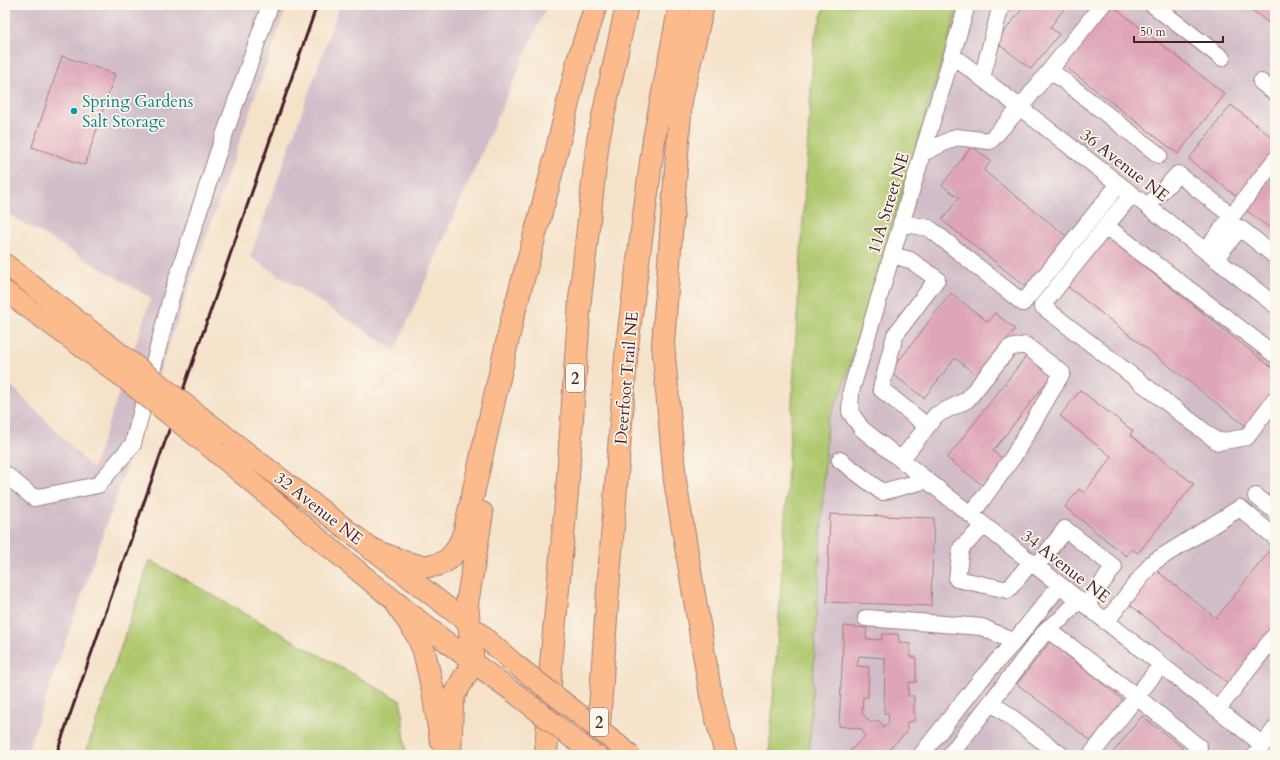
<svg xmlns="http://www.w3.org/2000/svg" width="1280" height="760" font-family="Cardo,serif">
<rect width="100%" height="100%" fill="#fbf7ec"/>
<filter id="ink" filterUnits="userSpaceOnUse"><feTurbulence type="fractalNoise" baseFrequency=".025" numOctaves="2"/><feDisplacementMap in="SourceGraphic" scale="8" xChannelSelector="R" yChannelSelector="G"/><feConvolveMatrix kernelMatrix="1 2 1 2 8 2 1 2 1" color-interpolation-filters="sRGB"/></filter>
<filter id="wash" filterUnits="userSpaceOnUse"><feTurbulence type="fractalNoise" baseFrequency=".012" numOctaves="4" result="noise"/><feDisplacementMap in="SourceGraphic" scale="16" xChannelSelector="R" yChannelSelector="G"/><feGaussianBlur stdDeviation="0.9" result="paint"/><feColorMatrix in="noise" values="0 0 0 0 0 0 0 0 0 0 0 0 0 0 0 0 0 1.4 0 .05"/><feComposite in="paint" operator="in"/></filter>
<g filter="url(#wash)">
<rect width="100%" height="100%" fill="#f5e2c9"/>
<path fill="#d1bdc9" d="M 5,5 L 287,5 L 26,755 L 5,755 L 5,379 L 93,469 L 151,298 L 5,212 Z
M 340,5 L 547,5 L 395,350 L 250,257 Z
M 959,5 L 1275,5 L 1275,755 L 809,755 L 827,422 L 842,390 Z"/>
<path fill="#afc86e" stroke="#7c744c" d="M 825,5 L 959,5 L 842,390 L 827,422 L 809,755 L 769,755 L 778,634 L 814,39 Z
M 150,560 L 401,701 L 406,755 L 85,755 Z"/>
<g id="blocks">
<path fill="#dea5b7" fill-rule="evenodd" d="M 1020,5 L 1067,5 L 1050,27 L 1059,34 L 1031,69 L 996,42 L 1023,8 Z
M 1108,5 L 1111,5 L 1225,94 L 1178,154 L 1062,64 Z
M 1246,5 L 1275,5 L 1275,28 Z
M 62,56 L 115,74 L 85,165 L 32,147 Z
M 1231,105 L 1275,140 L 1275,157 L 1241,200 L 1189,159 Z
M 972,146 L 991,161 L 984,171 L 1069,238 L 1029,289 L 942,220 L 959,198 L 942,185 Z
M 1275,172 L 1275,232 L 1246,210 Z
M 1107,237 L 1275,370 L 1275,391 L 1247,427 L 1068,287 Z
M 951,293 L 988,322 L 995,313 L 1015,329 L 979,377 L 955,358 L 924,398 L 890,372 Z
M 1027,355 L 1052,375 L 993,451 L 1005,461 L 985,487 L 947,458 Z
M 1080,390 L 1133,431 L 1130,435 L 1194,484 L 1138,553 L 1132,549 L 1126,556 L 1065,507 L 1079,489 L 1084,493 L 1112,457 L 1060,416 Z
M 830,514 L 934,518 L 931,606 L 827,602 Z
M 1275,544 L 1275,627 L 1229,684 L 1129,604 L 1156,570 L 1216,618 Z
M 844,626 L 867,628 L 866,639 L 882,640 L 882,634 L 898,634 L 899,642 L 910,644 L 910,657 L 916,657 L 916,682 L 909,682 L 908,696 L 914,696 L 914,721 L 907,722 L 907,732 L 883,755 L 853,755 L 850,751 L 865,736 L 862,729 L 839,726 ZM 859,656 L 885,658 L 884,713 L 888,713 L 889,722 L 883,727 L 883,725 L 879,721 L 874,721 L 871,723 L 862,713 L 863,697 L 868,697 L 869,667 L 857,666 Z
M 1050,642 L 1123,700 L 1091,741 L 1017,684 Z
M 1142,716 L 1183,748 L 1178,755 L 1111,755 Z"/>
</g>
</g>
<g filter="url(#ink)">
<use href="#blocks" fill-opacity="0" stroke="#a0807a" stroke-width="1"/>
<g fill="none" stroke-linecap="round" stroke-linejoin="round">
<g stroke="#a0807a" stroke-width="18">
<path id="minor" d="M 967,5 L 851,391 L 850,412 L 862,429 L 1263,745
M 1153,5 L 1222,58
M 952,55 L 1275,305
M 1050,70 L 1102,5
M 982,78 L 1001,5
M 1261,82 L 1275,93
M 923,153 L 956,137 L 990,141 L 1020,108 L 1050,70 L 1159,155
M 1132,194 L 1106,226 L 1275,355
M 1148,206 L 1178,174 L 1232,216
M 901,223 L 929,228 L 1023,303 L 1119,184
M 1106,226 L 1042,306 L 1218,442 L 1247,437 L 1275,399
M 1205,251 L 1275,160
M 892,255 L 910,260 L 937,279 L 895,335 L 881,389 L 927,426
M 1215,259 L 1240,228 L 1275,256
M 840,460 L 882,492 L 927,480
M 901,460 L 936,415 L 967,400 L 1009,348 L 1025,345 L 1062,373 L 1013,457 L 971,515
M 5,474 L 34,498 L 98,485 L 133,444 L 172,294 L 218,153 L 270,5
M 1256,496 L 1275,511
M 984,526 L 961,548 L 957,579 L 1008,590 L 1031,562
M 1036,567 L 1065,529 L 1114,567 L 1086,605
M 1079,600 L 1061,619 L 1047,629 L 1137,697 L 1199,747 L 1192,755
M 866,618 L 982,627 L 1014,642 L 1060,585
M 1106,622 L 1152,563 L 1240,508 L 1275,537
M 991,702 L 1047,629
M 1218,709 L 1275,635
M 921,755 L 982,678 L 1014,642
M 950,755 L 991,702 L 1061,755
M 1091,755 L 1161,665
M 1255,755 L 1275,729"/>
</g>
<g stroke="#a0807a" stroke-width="22">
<path id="major" d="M 5,264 L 127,359
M 5,291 L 121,376
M 223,434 L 468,623 L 515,664
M 217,453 C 315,535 412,619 516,694"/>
</g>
<g stroke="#a0807a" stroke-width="24">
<path id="highway" d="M 703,5 L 681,100 L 663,344 L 675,481 L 711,696 L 726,755
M 371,549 C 393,557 425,576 447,560 C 456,554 460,542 464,534 L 513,316 L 549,183 L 578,61 L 596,5
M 397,604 L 417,635 L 424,651 L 433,691 L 441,740
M 450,755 L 452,705 L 454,695 L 473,663 L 467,604 L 482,513
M 546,755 L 551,664 L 567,492 L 580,299 L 598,140 L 627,5
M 597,755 L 607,603 L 627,346 L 654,139 L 680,5"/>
</g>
<use href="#minor" stroke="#fff" stroke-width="16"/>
<use href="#major" stroke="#fbbb8d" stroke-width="20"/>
<use href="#highway" stroke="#fbbb8d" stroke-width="22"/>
<path stroke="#4a1f2b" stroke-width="3" d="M 56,755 L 317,5"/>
<g stroke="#a0807a" stroke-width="22" stroke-linecap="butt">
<path id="major-bridge" d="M 127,359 L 223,434
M 121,376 L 217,453
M 515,664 L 631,755
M 516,694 L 594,755"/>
</g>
<use href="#major-bridge" stroke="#fbbb8d" stroke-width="20"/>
</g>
</g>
<circle fill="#0f9aa8" stroke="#fbf7ec" stroke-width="1.5" cx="74" cy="111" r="4"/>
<g text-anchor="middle" stroke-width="3.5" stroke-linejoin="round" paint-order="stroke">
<g fill="#fbf7ec" stroke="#7f6065" stroke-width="1">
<rect x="566" y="364" width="18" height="28" rx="3"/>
<rect x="590" y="708" width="18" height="28" rx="3"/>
</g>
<g font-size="16" font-weight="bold" fill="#4a1f2b">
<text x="575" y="384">2</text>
<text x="599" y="728">2</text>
</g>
<g font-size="17" fill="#0d838f" stroke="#fbf7ec" text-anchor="start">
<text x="82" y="107">Spring Gardens<tspan x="82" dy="20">Salt Storage</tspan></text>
</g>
<g font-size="17" fill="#4a1f2b" stroke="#fbf7ec">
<text transform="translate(1125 165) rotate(38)" y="6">36 Avenue NE</text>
<text transform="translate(888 203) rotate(-73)" y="6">11A Street NE</text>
<text transform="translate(626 378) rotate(-85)" y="6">Deerfoot Trail NE</text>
<text transform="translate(319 508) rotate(38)" y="6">32 Avenue NE</text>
<text transform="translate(1066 566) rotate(38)" y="6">34 Avenue NE</text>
</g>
</g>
<rect width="1280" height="760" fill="none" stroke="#fbf7ec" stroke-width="20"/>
<path d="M1134 36v6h89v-6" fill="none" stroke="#4a1f2b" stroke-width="2"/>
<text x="1140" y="36" font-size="12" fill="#4a1f2b" stroke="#fbf7ec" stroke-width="3" paint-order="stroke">50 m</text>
</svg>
